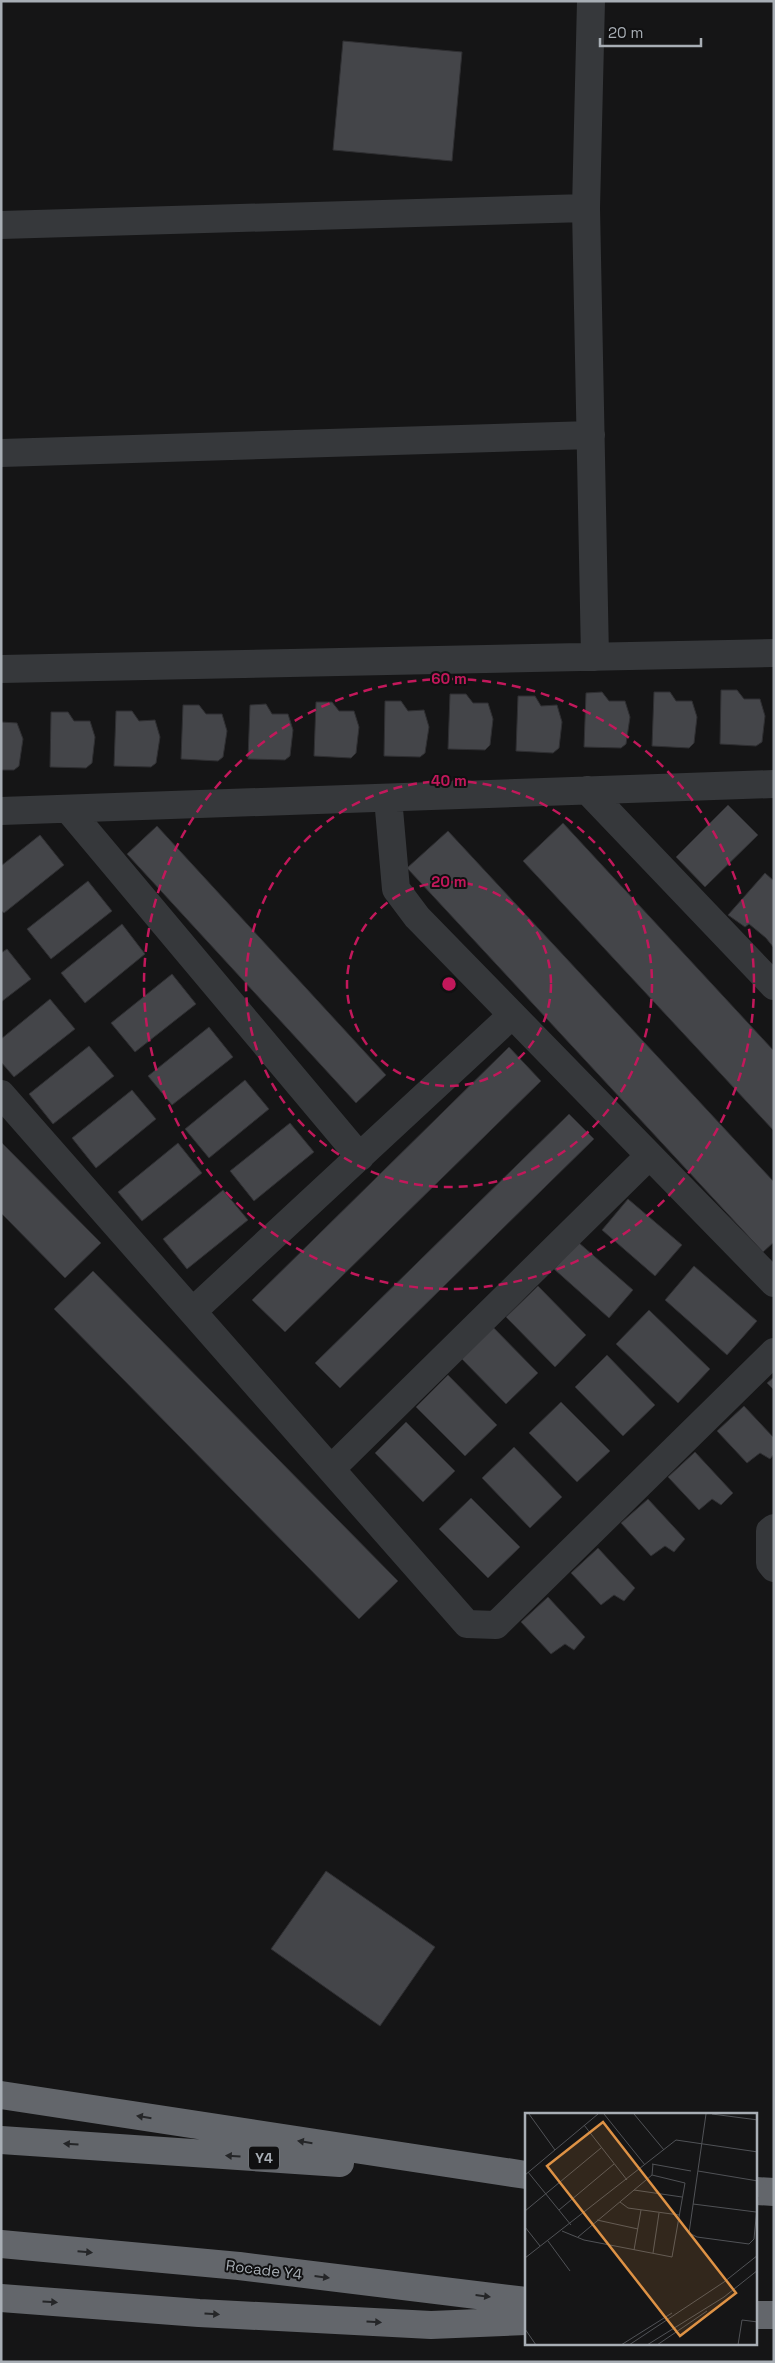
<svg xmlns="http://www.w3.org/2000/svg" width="775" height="2363" font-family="'Space Grotesk',sans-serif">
<rect width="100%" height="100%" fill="#151516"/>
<path fill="#444549" stroke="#2f2f32" d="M 343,41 L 462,52 L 452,161 L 333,150 Z
M 721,690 L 737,690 L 744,699 L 760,699 L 765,716 L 762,742 L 756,746 L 720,744 Z
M 602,692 L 609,701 L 625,701 L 630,717 L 626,744 L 621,748 L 584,747 L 586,693 Z
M 654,692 L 670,692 L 676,701 L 692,701 L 697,717 L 694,743 L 689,748 L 652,746 Z
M 450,694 L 466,694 L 473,703 L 488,703 L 493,719 L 490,745 L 485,750 L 448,749 Z
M 518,696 L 535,696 L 541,706 L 557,705 L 562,722 L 559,748 L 553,753 L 516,751 Z
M 385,701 L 401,701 L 408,711 L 424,710 L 429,727 L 425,753 L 420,757 L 384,756 Z
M 316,702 L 332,702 L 339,711 L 354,711 L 359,727 L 356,753 L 351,758 L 314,756 Z
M 266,704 L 272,714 L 288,714 L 293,730 L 290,756 L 285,760 L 248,759 L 250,705 Z
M 183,705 L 199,705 L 206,714 L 222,714 L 227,731 L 223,757 L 218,761 L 181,759 Z
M 116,711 L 132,711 L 139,721 L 155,720 L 160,737 L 156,763 L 151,767 L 114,766 Z
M 51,712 L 68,712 L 74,721 L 90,721 L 95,737 L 92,763 L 86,768 L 50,767 Z
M 1,722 L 17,723 L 23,739 L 19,766 L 14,770 L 1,770 Z
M 728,805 L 758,835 L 705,887 L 676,857 Z
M 563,823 L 774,1051 L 774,1131 L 523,861 Z
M 157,826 L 386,1075 L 356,1103 L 127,854 Z
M 448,831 L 774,1182 L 774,1242 L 763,1252 L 407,868 Z
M 40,835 L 64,865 L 4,913 L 1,910 L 1,866 Z
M 765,873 L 774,881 L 774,948 L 766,938 L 749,924 L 745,927 L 728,915 Z
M 88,881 L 112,911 L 51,959 L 27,929 Z
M 122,924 L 145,954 L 85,1003 L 61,973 Z
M 7,949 L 31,979 L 1,1002 L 1,953 Z
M 172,974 L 196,1004 L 135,1052 L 111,1023 Z
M 50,999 L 75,1029 L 14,1077 L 1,1062 L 1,1039 Z
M 209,1027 L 233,1057 L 172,1105 L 148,1076 Z
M 89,1046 L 114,1076 L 53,1124 L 29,1094 Z
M 509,1047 L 541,1081 L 285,1332 L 252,1300 Z
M 245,1080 L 269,1109 L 209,1158 L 185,1129 Z
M 132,1090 L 156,1119 L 96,1168 L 72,1138 Z
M 569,1114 L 594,1139 L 340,1388 L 315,1363 Z
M 290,1123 L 314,1152 L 254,1201 L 230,1171 Z
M 1,1142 L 101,1243 L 65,1278 L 1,1213 Z
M 178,1143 L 202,1173 L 142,1221 L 118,1192 Z
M 223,1190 L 248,1220 L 187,1269 L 163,1239 Z
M 628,1199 L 682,1245 L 655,1276 L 602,1230 Z
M 578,1242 L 633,1290 L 609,1318 L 554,1269 Z
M 694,1266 L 757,1321 L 727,1355 L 665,1300 Z
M 93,1271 L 398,1581 L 359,1619 L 54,1309 Z
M 538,1286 L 586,1335 L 555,1367 L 506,1317 Z
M 649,1310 L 710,1369 L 678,1403 L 616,1344 Z
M 490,1324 L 538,1373 L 506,1404 L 458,1355 Z
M 607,1355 L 655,1405 L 623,1436 L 575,1387 Z
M 448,1375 L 497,1425 L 465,1456 L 416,1407 Z
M 774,1377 L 774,1390 L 767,1383 Z
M 561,1402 L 610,1451 L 577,1482 L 529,1433 Z
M 744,1406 L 774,1438 L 774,1454 L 770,1459 L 760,1453 L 747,1463 L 717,1431 Z
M 406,1422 L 455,1471 L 423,1502 L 375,1453 Z
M 514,1447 L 562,1497 L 530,1528 L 482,1478 Z
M 695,1452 L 733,1493 L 721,1505 L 712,1499 L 699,1510 L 668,1477 Z
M 471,1498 L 520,1547 L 488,1578 L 439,1529 Z
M 648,1499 L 685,1539 L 674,1552 L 665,1546 L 651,1556 L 621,1523 Z
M 598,1548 L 635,1588 L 624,1601 L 614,1595 L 601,1605 L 571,1573 Z
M 548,1597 L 585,1637 L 574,1650 L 565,1644 L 551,1654 L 521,1622 Z
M 326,1871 L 435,1947 L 380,2026 L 271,1949 Z"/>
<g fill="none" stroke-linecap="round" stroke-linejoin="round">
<path stroke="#36383b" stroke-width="28" d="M 591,1 L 586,208 L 595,657
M 1,225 L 586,208
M 1,453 L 591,435
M 1,669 L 774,653
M 587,790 L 774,986
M 388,798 L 396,889 L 417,917 L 774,1283
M 68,809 L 360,1157
M 1,811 L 774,784
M 1,1094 L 467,1624 L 496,1625 L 774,1352
M 193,1311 L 512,1015
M 331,1469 L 649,1156
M 774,1528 L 770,1531 L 770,1563 L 774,1568"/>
<path stroke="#63666b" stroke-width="28" d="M 1,2095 L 526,2175
M 1,2140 L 340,2163
M 756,2191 L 774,2192
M 1,2244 L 239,2266 L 526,2301
M 1,2298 L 199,2313 L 431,2325 L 526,2321
M 756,2315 L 774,2315"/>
</g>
<defs><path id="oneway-solid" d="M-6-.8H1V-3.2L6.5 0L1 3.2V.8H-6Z" transform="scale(1.25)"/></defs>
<g fill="#252628">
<use href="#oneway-solid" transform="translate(144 2117) rotate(-171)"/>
<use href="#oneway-solid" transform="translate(305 2142) rotate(-171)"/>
<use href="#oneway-solid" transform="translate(71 2144) rotate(-176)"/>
<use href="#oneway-solid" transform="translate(233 2156) rotate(-176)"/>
<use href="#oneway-solid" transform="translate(85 2252) rotate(5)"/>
<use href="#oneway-solid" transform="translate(322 2277) rotate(7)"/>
<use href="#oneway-solid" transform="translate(483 2296) rotate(7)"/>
<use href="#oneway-solid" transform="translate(50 2302) rotate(4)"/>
<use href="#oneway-solid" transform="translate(212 2314) rotate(3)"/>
<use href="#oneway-solid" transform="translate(374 2322) rotate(3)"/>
</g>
<g fill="none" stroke="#c2185b" stroke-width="2.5" stroke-dasharray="9 6">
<circle cx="449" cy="984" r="102"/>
<circle cx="449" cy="984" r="203"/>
<circle cx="449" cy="984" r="305"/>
</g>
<g text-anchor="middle" stroke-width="4" stroke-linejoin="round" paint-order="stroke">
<rect fill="#101011" stroke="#7a7f84" stroke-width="1" x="249" y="2146.5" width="30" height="23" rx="4"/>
<g font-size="14" font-weight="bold" fill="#a8aeb5">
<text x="264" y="2163">Y4</text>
</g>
<g font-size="15" fill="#a8aeb5" stroke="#101011">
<text transform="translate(264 2270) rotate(7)" y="5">Rocade Y4</text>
</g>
</g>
<g transform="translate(525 2113)">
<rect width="232" height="232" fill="#151516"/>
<path fill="none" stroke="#505256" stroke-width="1" d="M 4,1 L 30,37M 79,1 L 120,52M 109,1 L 139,37M 181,1 L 164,120 L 172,124 L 224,131 L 229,126 L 233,84M 187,1 L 233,7M 59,12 L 102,67M 127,51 L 166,58M 173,58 L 233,68M 3,59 L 46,112M 0,62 L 73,1M 109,77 L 157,84M 95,89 L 103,95 L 154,102M 168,91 L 231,99M 34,97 L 89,51M 0,98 L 76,35M 72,107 L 113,116M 0,114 L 15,133M 37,118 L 59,127 L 147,144 L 160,70 L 127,62M 53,124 L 127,62 L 128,51M 23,128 L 45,158M 109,137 L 116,97M 128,140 L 134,100M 0,145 L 151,27 L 233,39M 0,216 L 11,232M 96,232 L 147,200M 104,232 L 199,169 L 233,142M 122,232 L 199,184 L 233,157M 132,232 L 182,198M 213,232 L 217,207 L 233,209"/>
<path fill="#de9245" fill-opacity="0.15" stroke="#de9245" stroke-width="2.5" d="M 78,9 L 211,180 L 155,223 L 22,53 Z"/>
<rect width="232" height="232" fill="none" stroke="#a8aeb5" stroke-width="2.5"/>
</g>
<circle cx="449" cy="984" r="8" fill="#c2185b" stroke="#101011" stroke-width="2.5"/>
<g font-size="15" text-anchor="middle" font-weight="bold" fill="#c2185b" stroke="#101011" stroke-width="4" stroke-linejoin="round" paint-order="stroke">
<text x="449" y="684">60 m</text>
<text x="449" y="786">40 m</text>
<text x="449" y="887">20 m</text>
</g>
<rect width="775" height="2363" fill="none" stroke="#a8aeb5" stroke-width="5"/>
<path d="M600 38v8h101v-8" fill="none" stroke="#a8aeb5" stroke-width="2.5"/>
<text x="608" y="38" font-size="15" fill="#a8aeb5" stroke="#101011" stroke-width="4" paint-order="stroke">20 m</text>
</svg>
